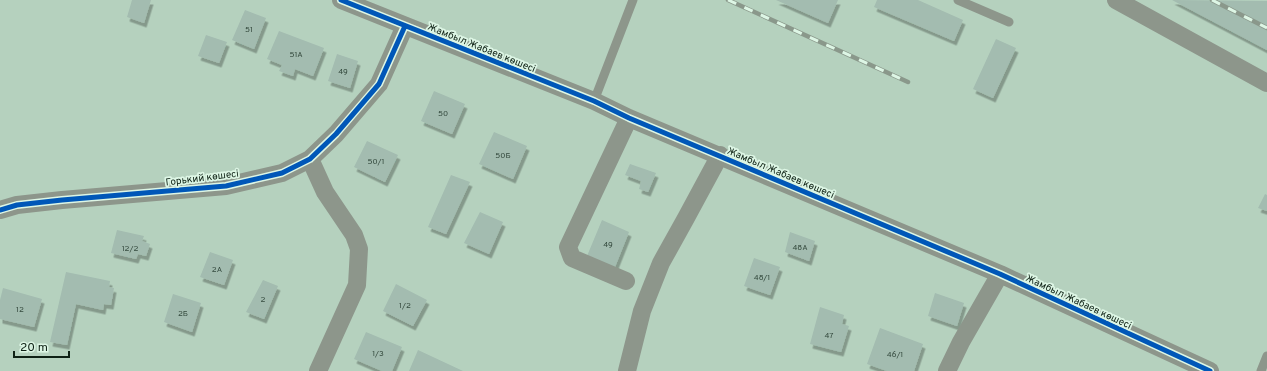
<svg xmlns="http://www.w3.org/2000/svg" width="1267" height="371" font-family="Overpass,sans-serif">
<defs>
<filter id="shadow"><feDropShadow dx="2.5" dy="4.5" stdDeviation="0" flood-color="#0004"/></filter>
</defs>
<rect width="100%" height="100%" fill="#b5d1be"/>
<path fill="#a3bcb0" filter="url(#shadow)" d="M 132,0 L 151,0 L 144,23 L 127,17 Z
M 776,0 L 838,0 L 828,23 Z
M 877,0 L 918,0 L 963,20 L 954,41 L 874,7 Z
M 1172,0 L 1267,1 L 1267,50 Z
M 245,10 L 266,18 L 254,49 L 232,40 Z
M 279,31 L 324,48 L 313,76 L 295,69 L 293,76 L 279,71 L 282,65 L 267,59 Z
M 206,35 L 227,42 L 219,63 L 198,56 Z
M 996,39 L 1016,48 L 993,98 L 973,89 Z
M 337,54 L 358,61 L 350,88 L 328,81 Z
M 434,91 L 465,104 L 452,134 L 421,121 Z
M 494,132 L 527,146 L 513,179 L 479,164 Z
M 367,141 L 398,155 L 385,182 L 354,167 Z
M 630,164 L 656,173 L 648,192 L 639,189 L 641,181 L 625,175 Z
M 451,175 L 470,182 L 446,234 L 428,227 Z
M 1265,194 L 1267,195 L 1267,211 L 1258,208 Z
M 480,212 L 503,222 L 489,254 L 464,243 Z
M 602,220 L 629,232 L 615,267 L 587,256 Z
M 117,230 L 144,236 L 142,241 L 150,244 L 146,256 L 138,254 L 136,259 L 111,253 Z
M 790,232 L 815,241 L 809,261 L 785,252 Z
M 210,252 L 233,260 L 224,285 L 200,277 Z
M 754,258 L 780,267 L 770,295 L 744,286 Z
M 66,272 L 110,281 L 109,287 L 114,288 L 111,305 L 104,304 L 103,310 L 76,304 L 67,345 L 50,342 Z
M 263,280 L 278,286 L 264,319 L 246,312 Z
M 396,284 L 427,300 L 413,326 L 383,311 Z
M 3,288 L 42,299 L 34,327 L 0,319 L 0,300 Z
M 935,293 L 964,303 L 957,326 L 928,316 Z
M 173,294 L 201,303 L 192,332 L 164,322 Z
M 820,307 L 844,315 L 842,324 L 849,326 L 841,352 L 810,344 Z
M 880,328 L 923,344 L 914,371 L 887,371 L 867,364 Z
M 366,332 L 402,347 L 392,371 L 382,371 L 354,359 Z
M 418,350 L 463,371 L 409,371 Z"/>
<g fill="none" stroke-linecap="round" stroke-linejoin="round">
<path stroke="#8d968b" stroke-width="9" d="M 958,0 L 1009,22
M 594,101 L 633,0
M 1261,371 L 1267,356"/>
<path stroke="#8d968b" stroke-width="18" d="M 341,0 L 594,101 L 629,118 L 1000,274 L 1210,371
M 1116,0 L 1267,83
M 310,159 L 325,192 L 354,235 L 359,249 L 357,285 L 318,371
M 0,210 L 17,205 L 62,200 L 226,186 L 282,173 L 310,159 L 336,134 L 379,84 L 405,26
M 626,281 L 572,258 L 568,247 L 629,118
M 627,371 L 642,311 L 661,263 L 686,218 L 720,155
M 947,371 L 961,342 L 1000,274"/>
<g stroke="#8a988b" stroke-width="4.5">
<path id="rail" d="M 728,0 L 908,82
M 1212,0 L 1267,28"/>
</g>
<use href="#rail" stroke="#ddf6e5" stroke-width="3" stroke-dasharray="9" stroke-linecap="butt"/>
<g stroke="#ddf6e5" stroke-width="8">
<path id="cycleway" d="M 341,0 L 594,101 L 629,118 L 1000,274 L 1210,371
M 0,210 L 17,205 L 62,200 L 226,186 L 282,173 L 310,159 L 336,134 L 379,84 L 405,26"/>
</g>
<use href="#cycleway" stroke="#0057b8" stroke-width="5"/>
</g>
<g text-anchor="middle" stroke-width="3.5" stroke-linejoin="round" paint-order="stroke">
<g font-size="8" fill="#33483c">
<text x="249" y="32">51</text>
<text x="296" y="57">51А</text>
<text x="343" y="74">49</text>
<text x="443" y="116">50</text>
<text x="503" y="158">50Б</text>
<text x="376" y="164">50/1</text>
<text x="608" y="247">49</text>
<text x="800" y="250">48А</text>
<text x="130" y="251">12/2</text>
<text x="217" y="272">2А</text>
<text x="762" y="280">48/1</text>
<text x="263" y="302">2</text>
<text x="405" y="308">1/2</text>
<text x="20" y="312">12</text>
<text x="183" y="316">2Б</text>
<text x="829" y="338">47</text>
<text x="378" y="356">1/3</text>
<text x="895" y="357">46/1</text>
</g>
<g font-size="10" fill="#0e2115" stroke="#ddf6e5">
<text transform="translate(482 47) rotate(22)" y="4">Жамбыл Жабаев көшесі</text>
<text transform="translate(781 172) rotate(23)" y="4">Жамбыл Жабаев көшесі</text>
<text transform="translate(202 177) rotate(-7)" y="4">Горький көшесі</text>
<text transform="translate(1079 301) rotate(25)" y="4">Жамбыл Жабаев көшесі</text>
</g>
</g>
<path d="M14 351v6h55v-6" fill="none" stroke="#0e2115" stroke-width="2"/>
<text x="20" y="351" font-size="12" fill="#0e2115" stroke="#ddf6e5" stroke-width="3" paint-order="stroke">20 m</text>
</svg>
